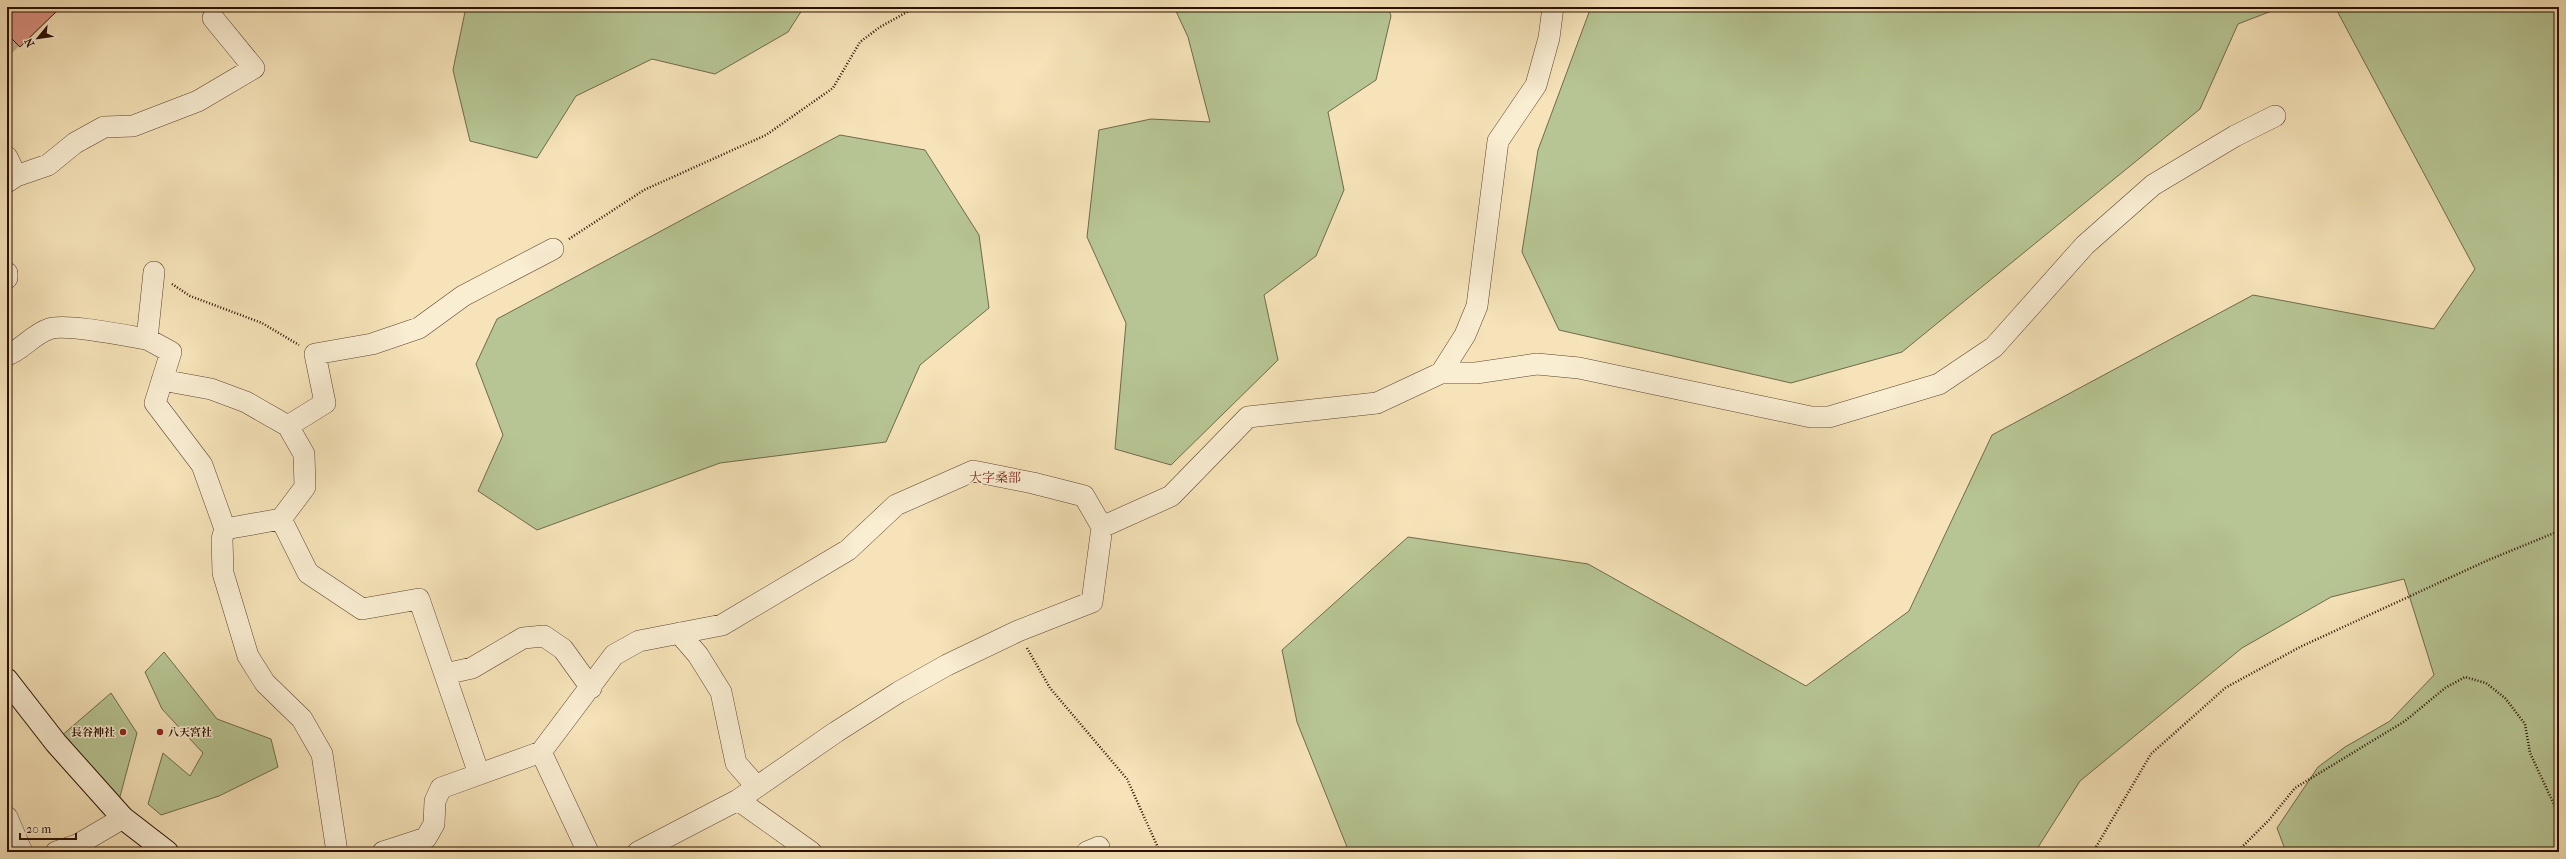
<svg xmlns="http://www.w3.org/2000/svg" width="2566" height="859" font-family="'IM FELL French Canon','Noto Serif JP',serif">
<rect width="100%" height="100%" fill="#f6e3b9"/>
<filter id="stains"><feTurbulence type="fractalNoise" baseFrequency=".005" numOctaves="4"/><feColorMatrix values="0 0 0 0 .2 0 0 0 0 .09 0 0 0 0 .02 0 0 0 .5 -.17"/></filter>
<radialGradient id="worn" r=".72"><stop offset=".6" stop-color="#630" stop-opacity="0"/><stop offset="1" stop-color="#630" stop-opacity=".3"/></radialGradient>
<path fill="#b7c594" stroke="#706a4a" d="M 466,7 L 804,7 L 788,32 L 715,74 L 652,59 L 576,96 L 537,158 L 470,141 L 453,70 Z
M 1174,7 L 1388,7 L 1391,16 L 1376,80 L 1328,112 L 1344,190 L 1316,256 L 1264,295 L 1278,360 L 1171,465 L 1115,449 L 1126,323 L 1087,237 L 1099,130 L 1151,119 L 1210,122 L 1188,37 Z
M 1591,7 L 2282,7 L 2238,24 L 2200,109 L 1902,352 L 1791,383 L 1559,330 L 1522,252 L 1538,150 Z
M 2335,7 L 2559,7 L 2559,852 L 2286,852 L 2277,828 L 2318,767 L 2345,747 L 2390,721 L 2434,675 L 2404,579 L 2331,597 L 2242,648 L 2080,781 L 2035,852 L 1349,852 L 1297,722 L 1282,650 L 1408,537 L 1588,564 L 1806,686 L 1909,611 L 1992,435 L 2253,295 L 2434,329 L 2475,269 Z
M 840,135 L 925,150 L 979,235 L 989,308 L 920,365 L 886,442 L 720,463 L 537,530 L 478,491 L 503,435 L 476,364 L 497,319 Z
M 164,652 L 217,719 L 271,739 L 278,767 L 219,796 L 161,815 L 148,804 L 163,753 L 190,776 L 203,753 L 162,709 L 145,672 Z
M 111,693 L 137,733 L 118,804 L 60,737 Z"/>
<path fill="#0003" d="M 7,7 L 60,7 L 12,53 L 7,48 Z"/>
<path fill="#db9181" stroke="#290e00" d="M 7,7 L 61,7 L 20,47 L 7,34 Z"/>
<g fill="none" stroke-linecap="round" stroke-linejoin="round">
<g stroke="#5c432e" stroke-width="22">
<path id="street" d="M 7,157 L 16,176 L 7,182
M 16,176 L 48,165 L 75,143 L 104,127 L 133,126 L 198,101 L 254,68 L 213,18
M 154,272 L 147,339 L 171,352 L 155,403 L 202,465 L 225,529
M 7,273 L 7,278
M 7,355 C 21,351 33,334 49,329 C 64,323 128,336 147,339
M 1441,373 L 1465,335 L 1477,306 L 1498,141 L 1536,85 L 1549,38 L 1553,7
M 162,380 L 211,389 L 246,402 L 288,426
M 281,519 L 308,573 L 362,609 L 419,599 L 479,774
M 1102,527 L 1171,496 L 1248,417 L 1377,403 L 1441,373 L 1476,373 L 1537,364 L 1579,368 L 1811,417 L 1829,417 L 1939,384 L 1994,347 L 2085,245 L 2153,185 L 2235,136 L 2275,116
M 679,633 L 698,655 L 721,692 L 736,763 L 757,787
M 445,674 L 472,668 L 523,638 L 544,636 L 563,649 L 591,688
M 541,752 L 588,852
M 738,800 L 811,852
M 7,817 L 22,852
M 56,852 L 77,845 L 123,818
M 337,852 L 322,754 L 302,719 L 265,683 L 248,656 L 223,573 L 222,539 L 225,529 L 281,519 L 305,487 L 304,454 L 288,426 L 325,403 L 315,354 L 372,344 L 419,328 L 463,296 L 553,249
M 383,852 L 426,838 L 434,824 L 435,801 L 441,788 L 541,752 L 614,655 L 639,641 L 722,625 L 848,550 L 896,505 L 973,471 L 1033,483 L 1084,496 L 1102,527 L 1092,602 L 1018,631 L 947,665 L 899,692 L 836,732 L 738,800 L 638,852
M 1087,852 L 1099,847"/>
</g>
<g stroke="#290e00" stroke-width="24">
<path id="secondary" d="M 7,680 L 56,743 L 123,818 L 167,852"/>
</g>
<path stroke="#290e00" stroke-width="2.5" stroke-dasharray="1 2" stroke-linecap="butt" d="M 569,239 L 644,190 L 766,135 L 833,88 L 860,42 L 880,27 L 916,7
M 172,284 L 190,296 L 262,323 L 299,345
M 1027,648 L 1050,688 L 1127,779 L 1160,852
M 2093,852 L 2151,754 L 2225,688 L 2300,647 L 2486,561 L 2559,531
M 2237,852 L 2269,820 L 2295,788 L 2405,721 L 2445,688 L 2465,677 L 2486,683 L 2505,698 L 2525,724 L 2530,753 L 2559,815"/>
<use href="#street" stroke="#f9edd2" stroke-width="21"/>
<use href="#secondary" stroke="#f9edd2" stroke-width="22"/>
</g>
<g fill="#8f2418" stroke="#f9edd2" stroke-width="1.5">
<circle cx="123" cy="732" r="4"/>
<circle cx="160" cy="732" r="4"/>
</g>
<g text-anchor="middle" stroke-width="3" stroke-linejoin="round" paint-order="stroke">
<g font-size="11" font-weight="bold" fill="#290e00" stroke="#f9edd2" text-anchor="end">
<text x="115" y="736">長谷神社</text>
<text x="168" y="736" text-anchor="start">八天宮社</text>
</g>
<g font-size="13" fill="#7a1f14" stroke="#f9edd2">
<text x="995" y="482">大字桑部</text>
</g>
</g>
<rect width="2566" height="859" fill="none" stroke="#f6e3b9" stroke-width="24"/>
<rect x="8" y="8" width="2550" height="843" fill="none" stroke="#290e00" stroke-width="2"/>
<rect x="12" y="12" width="2542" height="835" fill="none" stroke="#290e00"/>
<g transform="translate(38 38) rotate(241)" stroke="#f9edd2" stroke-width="3" paint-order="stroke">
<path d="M0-3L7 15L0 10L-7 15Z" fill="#290e00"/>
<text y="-6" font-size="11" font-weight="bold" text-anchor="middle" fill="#290e00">N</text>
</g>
<path d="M20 833v6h56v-6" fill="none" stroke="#290e00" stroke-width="2"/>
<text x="26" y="833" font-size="12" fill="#290e00" stroke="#f9edd2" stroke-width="3" paint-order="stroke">20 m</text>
<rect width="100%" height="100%" filter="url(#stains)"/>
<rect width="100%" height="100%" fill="url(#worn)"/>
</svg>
